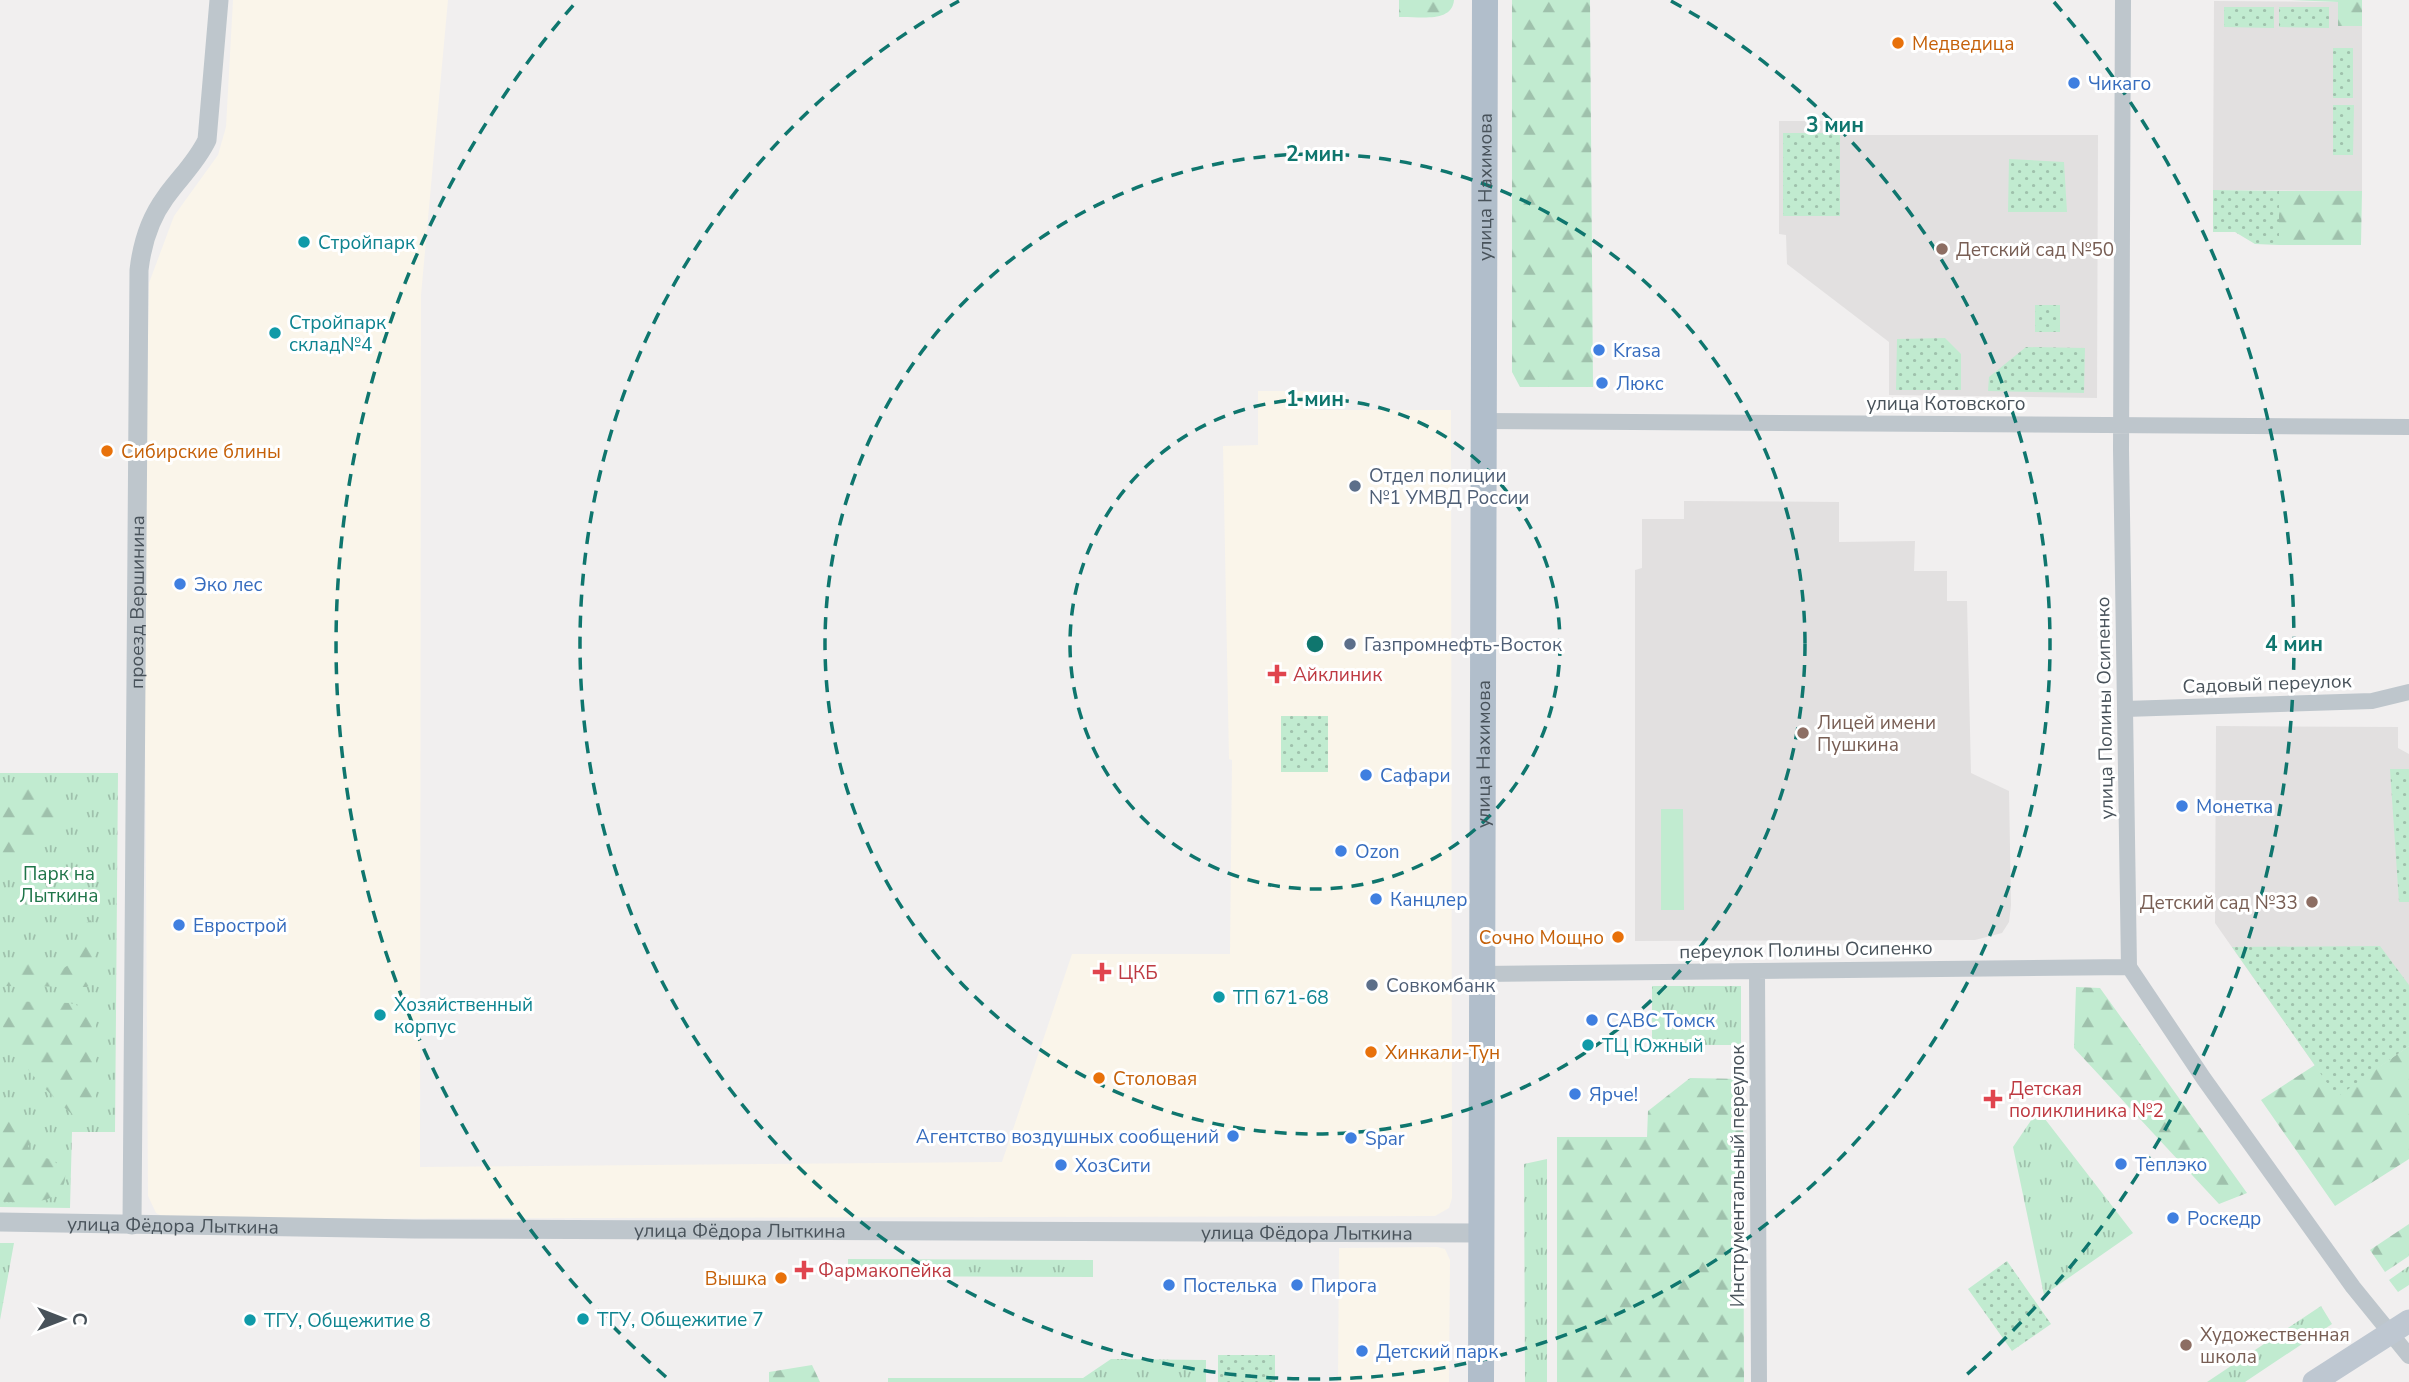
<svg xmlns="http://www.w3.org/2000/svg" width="2409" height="1382" font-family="'Nunito Sans',sans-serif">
<defs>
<pattern id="grass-tufts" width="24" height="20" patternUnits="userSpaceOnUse" patternTransform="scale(1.75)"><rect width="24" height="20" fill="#c1ebd0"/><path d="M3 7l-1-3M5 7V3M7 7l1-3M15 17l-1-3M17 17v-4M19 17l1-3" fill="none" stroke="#9fc1ac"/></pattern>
<pattern id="forest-firs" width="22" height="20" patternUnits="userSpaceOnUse" patternTransform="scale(1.75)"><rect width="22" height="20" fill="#c1ebd0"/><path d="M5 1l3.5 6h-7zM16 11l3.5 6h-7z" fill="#9fc1ac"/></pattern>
<pattern id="park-dots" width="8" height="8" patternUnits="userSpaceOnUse" patternTransform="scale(1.75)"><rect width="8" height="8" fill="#c1ebd0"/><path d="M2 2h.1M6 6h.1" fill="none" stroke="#9fc1ac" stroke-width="1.8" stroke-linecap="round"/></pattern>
</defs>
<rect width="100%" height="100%" fill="#f1efef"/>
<path fill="#faf5ea" d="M 233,0 L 448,0 L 421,295 L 420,1167 L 1002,1162 L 1072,954 L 1230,954 L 1232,760 L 1229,759 L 1223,446 L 1258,445 L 1258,391 L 1318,391 L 1318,410 L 1451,410 L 1452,1198 L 1449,1208 L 1435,1216 L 168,1219 L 156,1213 L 148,1196 L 144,557 L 149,283 L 174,216 L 218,155 L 226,127 Z
M 1437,1247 L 1445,1249 L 1450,1260 L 1449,1382 L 1338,1382 L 1339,1248 Z"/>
<path fill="#e2e0e0" d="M 2214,1 L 2338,2 L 2338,25 L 2362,26 L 2362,191 L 2213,190 Z
M 1779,121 L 1834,121 L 1852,135 L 2098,135 L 2097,398 L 1889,395 L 1889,342 L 1787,264 L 1786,235 L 1779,234 Z
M 1684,501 L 1839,502 L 1839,542 L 1915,541 L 1914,571 L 1947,571 L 1947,601 L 1967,601 L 1971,773 L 2009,791 L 2011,905 L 2009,922 L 2002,933 L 1975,940 L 1635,941 L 1635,570 L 1642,568 L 1642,519 L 1684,519 Z
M 2216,726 L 2398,727 L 2398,748 L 2409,754 L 2409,1046 L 2337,1097 L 2215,923 Z"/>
<path fill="url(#grass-tufts)" d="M 0,773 L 118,773 L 115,1132 L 72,1132 L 70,1208 L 0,1207 Z
M 1652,986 L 1741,986 L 1741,1045 L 1652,1045 Z
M 2038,1110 L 2133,1233 L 2044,1295 L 2013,1147 Z
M 1547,1159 L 1547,1382 L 1525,1382 L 1524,1164 Z
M 0,1243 L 14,1243 L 0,1320 Z
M 848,1259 L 1093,1260 L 1093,1277 L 848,1276 Z
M 2409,1266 L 2409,1285 L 2398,1292 L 2389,1280 Z
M 2321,1306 L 2332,1324 L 2245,1382 L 2207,1382 Z
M 1111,1359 L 1206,1360 L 1206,1382 L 888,1382 L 888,1378 L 1083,1378 Z"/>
<path fill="url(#forest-firs)" d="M 1399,0 L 1454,0 C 1452,24 1417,16 1399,17 Z
M 1512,0 L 1590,0 L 1593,387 L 1520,387 L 1512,372 Z
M 2291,0 L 2362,0 L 2362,26 L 2338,26 L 2338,2 Z
M 2279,191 L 2362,191 L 2361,245 L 2279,245 Z
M 0,784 C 27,784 45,794 63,813 L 36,854 L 0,854 Z
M 91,920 L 95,927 L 94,982 L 87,987 L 5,986 L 0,981 C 4,969 21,955 36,960 C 42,962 49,970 54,974 L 75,961 L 81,926 Z
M 2076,987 L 2100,988 L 2247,1193 L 2219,1204 L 2074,1048 Z
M 6,1001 L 70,1003 L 91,1010 L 96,1024 L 96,1109 L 90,1117 L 75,1117 C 48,1093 0,1048 0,1009 Z
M 2409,1046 L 2409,1159 L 2335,1206 L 2261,1100 L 2315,1065 L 2337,1096 Z
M 1690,1078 L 1743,1079 L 1744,1382 L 1557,1382 L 1557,1137 L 1647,1137 L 1648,1111 Z
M 0,1097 L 30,1129 L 34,1139 L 28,1146 L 32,1154 L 53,1160 L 65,1171 C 69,1205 25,1205 0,1201 Z
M 2409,1224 L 2409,1256 L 2385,1272 L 2370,1250 Z
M 812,1365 L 820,1382 L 769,1382 L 769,1372 Z"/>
<path fill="url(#park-dots)" d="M 2224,7 L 2274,7 L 2274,28 L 2224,27 Z
M 2279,7 L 2329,7 L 2329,28 L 2279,27 Z
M 2333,48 L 2353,48 L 2353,98 L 2333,98 Z
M 2333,105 L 2354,105 L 2353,155 L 2333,155 Z
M 1783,133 L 1840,133 L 1840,216 L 1783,216 Z
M 2009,159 L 2064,162 L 2067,212 L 2008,212 Z
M 2213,190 L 2279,191 L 2279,245 L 2255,244 L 2235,232 L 2213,232 Z
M 2035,305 L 2060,305 L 2060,332 L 2035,332 Z
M 1945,338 L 1961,354 L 1961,390 L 1896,390 L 1897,339 Z
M 2026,347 L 2085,348 L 2084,393 L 1988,391 L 1989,377 Z
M 1281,716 L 1328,716 L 1328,772 L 1281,772 Z
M 2390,769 L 2409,769 L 2409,902 L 2399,902 Z
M 2380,946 L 2409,985 L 2409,1046 L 2337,1097 L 2232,947 Z
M 2007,1261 L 2051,1324 L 2012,1351 L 1968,1289 Z
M 1218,1355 L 1275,1355 L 1275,1382 L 1218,1382 Z"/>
<path fill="#c1ebd0" d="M 1661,809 L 1683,809 L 1684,910 L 1661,910 Z"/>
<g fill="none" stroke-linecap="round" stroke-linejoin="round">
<path stroke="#bec6cc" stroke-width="16" d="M 2123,0 L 2121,450 L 2129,967 L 2204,1079 L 2353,1287 L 2409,1356
M 1483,421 L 2409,427
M 2125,709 L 2372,701 L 2409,692
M 1757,971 L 1759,1382
M 1482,974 L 2129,967"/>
<g stroke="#bec6cc" stroke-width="19">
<path id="s1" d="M 0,1222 L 414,1229 L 1481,1233"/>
<path id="s2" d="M 132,1225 L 139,270 C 142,244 149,220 165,198 C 179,178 196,163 207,140 L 219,0"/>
</g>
<path stroke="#bec7d1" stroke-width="23" d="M 2314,1382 L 2409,1321"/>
<path stroke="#b1becb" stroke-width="26" id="s3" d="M 1481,1382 L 1485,0"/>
</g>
<g fill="none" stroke="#0f766e" stroke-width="3.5" stroke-dasharray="12 9">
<circle cx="1315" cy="644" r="245"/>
<circle cx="1315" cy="644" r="490"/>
<path d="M1671 1A735 735 0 1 1 959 1"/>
<path d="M666 1377A979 979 0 0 1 576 2M2054 2A979 979 0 0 1 1964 1377"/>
</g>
<g fill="#e8710a" stroke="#fff" stroke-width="2.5">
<circle cx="1898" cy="43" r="7"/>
<circle cx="107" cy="451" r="7"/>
<circle cx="1618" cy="937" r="7"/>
<circle cx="1371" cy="1052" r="7"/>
<circle cx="1099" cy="1078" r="7"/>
<circle cx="781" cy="1278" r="7"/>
</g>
<g fill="#3f7fe0" stroke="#fff" stroke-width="2.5">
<circle cx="2074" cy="83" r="7"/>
<circle cx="1599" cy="350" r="7"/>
<circle cx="1602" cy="383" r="7"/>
<circle cx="180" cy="584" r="7"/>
<circle cx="1366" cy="775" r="7"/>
<circle cx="2182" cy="806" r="7"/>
<circle cx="1341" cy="851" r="7"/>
<circle cx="1376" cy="899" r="7"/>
<circle cx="179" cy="925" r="7"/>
<circle cx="1592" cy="1020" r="7"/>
<circle cx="1575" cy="1094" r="7"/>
<circle cx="1233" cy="1136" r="7"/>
<circle cx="1351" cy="1138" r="7"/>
<circle cx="2121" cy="1164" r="7"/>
<circle cx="1061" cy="1165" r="7"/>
<circle cx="2173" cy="1218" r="7"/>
<circle cx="1169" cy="1285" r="7"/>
<circle cx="1297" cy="1285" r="7"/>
<circle cx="1362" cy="1351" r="7"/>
</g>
<g fill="#0f9aa8" stroke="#fff" stroke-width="2.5">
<circle cx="304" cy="242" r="7"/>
<circle cx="275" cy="333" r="7"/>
<circle cx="1219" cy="997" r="7"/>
<circle cx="380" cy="1015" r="7"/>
<circle cx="1588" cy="1045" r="7"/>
<circle cx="583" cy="1319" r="7"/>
<circle cx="250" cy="1320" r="7"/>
</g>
<g fill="#8d6e63" stroke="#fff" stroke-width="2.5">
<circle cx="1942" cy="249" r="7"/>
<circle cx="1803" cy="733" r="7"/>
<circle cx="2312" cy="902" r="7"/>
<circle cx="2186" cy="1345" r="7"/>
</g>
<g fill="#5c6f8a" stroke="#fff" stroke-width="2.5">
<circle cx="1355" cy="486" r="7"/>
<circle cx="1350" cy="644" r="7"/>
<circle cx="1372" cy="985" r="7"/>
</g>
<g fill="#e0444e" stroke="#fff" stroke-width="2.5">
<path d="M1273.5 663.5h7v7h7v7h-7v7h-7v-7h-7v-7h7z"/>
<path d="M1098.5 961.5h7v7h7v7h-7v7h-7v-7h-7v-7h7z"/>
<path d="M1989.5 1088.5h7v7h7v7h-7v7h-7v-7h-7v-7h7z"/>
<path d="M800.5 1259.5h7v7h7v7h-7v7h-7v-7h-7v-7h7z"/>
</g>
<g text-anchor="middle" stroke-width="6" stroke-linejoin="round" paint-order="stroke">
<g font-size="19" fill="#c56008" stroke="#fff" text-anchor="start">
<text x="1912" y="50">Медведица</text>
<text x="121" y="458">Сибирские блины</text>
<text x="1604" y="944" text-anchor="end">Сочно Мощно</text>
<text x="1385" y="1059">Хинкали-Тун</text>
<text x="1113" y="1085">Столовая</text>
<text x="767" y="1285" text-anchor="end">Вышка</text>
</g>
<g font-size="19" fill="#366cbe" stroke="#fff" text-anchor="start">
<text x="2088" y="90">Чикаго</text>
<text x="1613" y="357">Krasa</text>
<text x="1616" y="390">Люкс</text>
<text x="194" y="591">Эко лес</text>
<text x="1380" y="782">Сафари</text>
<text x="2196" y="813">Монетка</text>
<text x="1355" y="858">Ozon</text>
<text x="1390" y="906">Канцлер</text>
<text x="193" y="932">Еврострой</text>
<text x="1606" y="1027">САВС Томск</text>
<text x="1589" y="1101">Ярче!</text>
<text x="1219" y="1143" text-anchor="end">Агентство воздушных сообщений</text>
<text x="1365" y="1145">Spar</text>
<text x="2135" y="1171">Теплэко</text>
<text x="1075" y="1172">ХозСити</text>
<text x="2187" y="1225">Роскедр</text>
<text x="1183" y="1292">Постелька</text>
<text x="1311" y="1292">Пирога</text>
<text x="1376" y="1358">Детский парк</text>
</g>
<g font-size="19" fill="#48525a" stroke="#fff">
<text dy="7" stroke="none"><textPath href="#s3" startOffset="1195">улица Нахимова</textPath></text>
<text x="1946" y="410">улица Котовского</text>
<text dy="7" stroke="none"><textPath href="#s2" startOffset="623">проезд Вершинина</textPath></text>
<text transform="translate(2267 683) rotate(-2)" y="7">Садовый переулок</text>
<text transform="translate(2104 708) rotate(-91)" y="7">улица Полины Осипенко</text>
<text dy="7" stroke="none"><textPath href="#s3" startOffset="628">улица Нахимова</textPath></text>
<text transform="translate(1806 949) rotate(-1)" y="7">переулок Полины Осипенко</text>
<text transform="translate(1737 1176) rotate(-90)" y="7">Инструментальный переулок</text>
<text dy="7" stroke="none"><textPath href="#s1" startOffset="173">улица Фёдора Лыткина</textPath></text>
<text dy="7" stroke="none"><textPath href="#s1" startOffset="740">улица Фёдора Лыткина</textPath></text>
<text dy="7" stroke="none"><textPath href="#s1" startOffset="1307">улица Фёдора Лыткина</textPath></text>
</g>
<g font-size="19" fill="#0d838f" stroke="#fff" text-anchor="start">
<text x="318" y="249">Стройпарк</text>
<text x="289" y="329">Стройпарк<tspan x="289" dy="22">склад№4</tspan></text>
<text x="1233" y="1004">ТП 671-68</text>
<text x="394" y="1011">Хозяйственный<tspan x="394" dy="22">корпус</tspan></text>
<text x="1602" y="1052">ТЦ Южный</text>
<text x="597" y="1326">ТГУ, Общежитие 7</text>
<text x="264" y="1327">ТГУ, Общежитие 8</text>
</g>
<g font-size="19" fill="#785e54" stroke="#fff" text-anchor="start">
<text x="1956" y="256">Детский сад №50</text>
<text x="1817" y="729">Лицей имени<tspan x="1817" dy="22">Пушкина</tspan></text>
<text x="2298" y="909" text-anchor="end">Детский сад №33</text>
<text x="2200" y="1341">Художественная<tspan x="2200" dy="22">школа</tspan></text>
</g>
<g font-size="19" fill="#4e5e75" stroke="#fff" text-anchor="start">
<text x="1369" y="482">Отдел полиции<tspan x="1369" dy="22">№1 УМВД России</tspan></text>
<text x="1364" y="651">Газпромнефть-Восток</text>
<text x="1386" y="992">Совкомбанк</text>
</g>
<g font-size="19" fill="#be3a42" stroke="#fff" text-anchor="start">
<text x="1293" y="681">Айклиник</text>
<text x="1118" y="979">ЦКБ</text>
<text x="2009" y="1095">Детская<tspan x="2009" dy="22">поликлиника №2</tspan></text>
<text x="818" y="1277">Фармакопейка</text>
</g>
<g font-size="19" fill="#1f7549" stroke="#fff">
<text x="59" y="880">Парк на<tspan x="59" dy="22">Лыткина</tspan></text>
</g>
</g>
<circle cx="1315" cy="644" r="10" fill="#0f766e" stroke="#fff" stroke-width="3.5"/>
<g font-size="21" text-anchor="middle" font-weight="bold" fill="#0f766e" stroke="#fff" stroke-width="6" stroke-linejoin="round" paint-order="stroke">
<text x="1835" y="132">3 мин</text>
<text x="1315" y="161">2 мин</text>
<text x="1315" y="406">1 мин</text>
<text x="2294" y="651">4 мин</text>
</g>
<g transform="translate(63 1319) rotate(90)" stroke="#ffffff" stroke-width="5" paint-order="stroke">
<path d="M0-5L12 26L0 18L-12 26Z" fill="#48525a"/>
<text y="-10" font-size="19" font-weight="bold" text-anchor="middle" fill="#48525a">С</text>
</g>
</svg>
